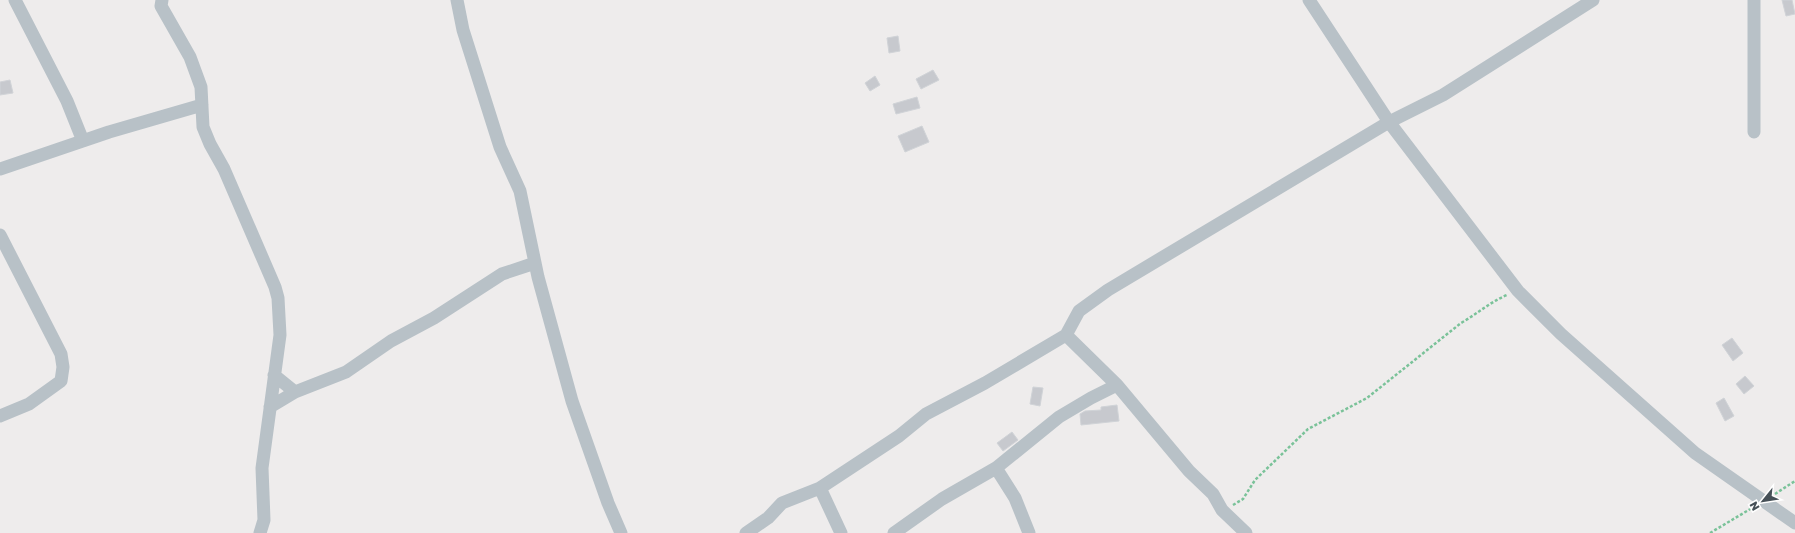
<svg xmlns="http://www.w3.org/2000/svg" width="1795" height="533" font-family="'Golos Text',sans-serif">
<rect width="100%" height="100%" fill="#eeecec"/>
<path fill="#c7c9ce" stroke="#d0d3d7" d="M 1782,0 L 1792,0 L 1795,14 L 1786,16 Z
M 898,36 L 900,51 L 889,53 L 887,38 Z
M 933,70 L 939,80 L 921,89 L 916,79 Z
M 875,76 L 880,85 L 870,91 L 865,83 Z
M 10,80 L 13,93 L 0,95 L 0,82 Z
M 917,97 L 920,108 L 896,114 L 893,104 Z
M 922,126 L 929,142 L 905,152 L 898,136 Z
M 1732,338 L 1743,353 L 1733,361 L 1722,345 Z
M 1745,376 L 1754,386 L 1744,394 L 1736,384 Z
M 1033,387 L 1043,388 L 1040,406 L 1030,404 Z
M 1724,398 L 1734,416 L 1725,421 L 1716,403 Z
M 1117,405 L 1119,421 L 1081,425 L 1080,414 L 1085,411 L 1101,410 L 1101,407 Z
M 1012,432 L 1018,440 L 1003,451 L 997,443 Z"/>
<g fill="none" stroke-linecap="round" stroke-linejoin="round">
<path stroke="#7ac299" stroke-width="2.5" stroke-dasharray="3 2" stroke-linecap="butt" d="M 1775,494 L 1795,481
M 1233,505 L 1243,499 L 1255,480 L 1308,429 L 1367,398 L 1461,323 C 1477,314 1490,302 1507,295
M 1710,533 L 1752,508"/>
<path stroke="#b8c1c7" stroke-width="13" d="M 15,0 L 67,101 L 83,141
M 162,0 L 161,6 L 190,57 L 201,87 L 203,127 L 210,144 L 224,169 L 275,287 L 278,298 L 280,335 L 262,468 L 264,520 L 260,533
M 457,0 L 463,30 L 500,147 L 520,191 L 538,277 L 572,401 L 608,503 L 621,533
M 1309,0 L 1389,122 L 1518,291 L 1561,334 L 1695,453 L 1795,523
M 1754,0 L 1754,132
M 0,169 L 109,132 L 202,105
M 0,235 L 61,354 L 63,367 L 61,381 L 29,404 L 0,416
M 274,375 L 295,392
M 270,407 L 295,392 L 346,372 L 391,341 L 434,318 L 502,274 L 535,263
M 996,468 L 1015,498 L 1029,533
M 820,488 L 841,533
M 746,533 L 768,518 L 782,503 L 820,488 L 899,436 L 926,414 L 985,383 L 1066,335
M 894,533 L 942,499 L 996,468 L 1059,417 L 1091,398 L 1117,385
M 1246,533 L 1222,510 L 1213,494 L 1189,471 L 1117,385 L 1066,335 L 1079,311 L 1108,290 L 1389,122 L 1443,95 L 1593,0"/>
</g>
<g transform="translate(1763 501) rotate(240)" stroke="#ffffff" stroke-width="3" paint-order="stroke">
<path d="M0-3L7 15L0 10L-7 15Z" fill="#465057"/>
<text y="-6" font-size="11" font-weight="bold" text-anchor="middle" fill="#465057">N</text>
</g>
</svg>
